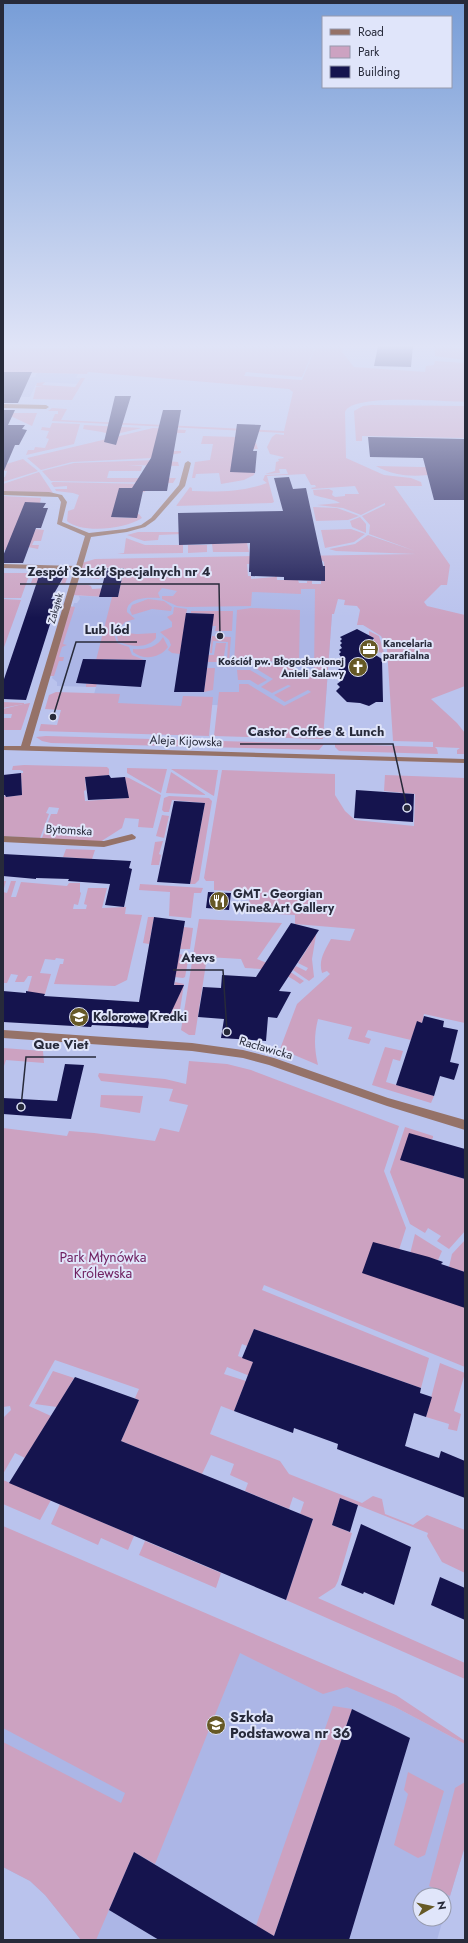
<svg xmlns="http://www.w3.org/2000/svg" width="468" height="1943" font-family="Jost,sans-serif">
<rect width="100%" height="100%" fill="#bac3ed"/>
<path fill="#acb6e6" d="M 37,373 L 78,374 L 76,378 L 81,378 L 77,384 L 43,382 L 36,384 L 30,397 L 12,397 L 20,379 L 35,377 Z
M 123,580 L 334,585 L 325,712 L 215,705 L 207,705 L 206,708 L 91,705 L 96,687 L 57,686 L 57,682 L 52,678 L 74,603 L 77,603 L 80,599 L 79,596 L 118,597 Z
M 3,1544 L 244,1641 L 395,1707 L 465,1744 L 465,1846 L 444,1916 L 444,1895 L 420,1895 L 420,1919 L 443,1919 L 437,1940 L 81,1940 L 45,1895 L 30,1881 L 3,1867 Z"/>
<path fill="#cca2c1" d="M 3,346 L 65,349 L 68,346 L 293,346 L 315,347 L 302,377 L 246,372 L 244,376 L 302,380 L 316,346 L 344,346 L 342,352 L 354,367 L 425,372 L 426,366 L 434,365 L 435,361 L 465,363 L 465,402 C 445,402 352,393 345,412 L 346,458 L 384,475 L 411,478 L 421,482 L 422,486 L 394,486 L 450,565 L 447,585 L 441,585 L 424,602 L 427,606 L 465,615 L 465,686 L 431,699 L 457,723 L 465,733 L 465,754 L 457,754 L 457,750 L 460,748 L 435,747 L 437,749 L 438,754 L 339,751 L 335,747 L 335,744 L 433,747 L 433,742 L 393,741 L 387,649 L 381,636 L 363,625 L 357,625 L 360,610 L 357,606 L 344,605 L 345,600 L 338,599 L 334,614 L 332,614 L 323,739 L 214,736 L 219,692 L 239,692 L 239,684 L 248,684 L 284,706 L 311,692 L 308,690 L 285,702 L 274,695 L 291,686 L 288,685 L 272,693 L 261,687 L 273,679 L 255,668 L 264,663 L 295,664 L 295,672 L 314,672 L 315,589 L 301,589 L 301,594 L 252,592 L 251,606 L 187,607 L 177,606 L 162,599 L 162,596 L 173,596 L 177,591 L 162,588 L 158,593 L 160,598 C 149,597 126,597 127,612 L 135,619 L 125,622 L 114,634 L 117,643 L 129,647 L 132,655 L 144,660 L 103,659 L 96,687 L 86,687 L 86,684 L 90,684 L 112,597 L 118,597 L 124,568 L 101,568 L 99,579 L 77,577 L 82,563 L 95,559 L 262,556 L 264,564 L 247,564 L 248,576 L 251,576 L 251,579 L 275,577 L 276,561 L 277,580 L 298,580 L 299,583 L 307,583 L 307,581 L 312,581 L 312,584 L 321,584 L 321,581 L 325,581 L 324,562 L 321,560 L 291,556 L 416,554 L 336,551 L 329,549 L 355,544 L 368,535 L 415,551 L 369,534 L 370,525 L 362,516 L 385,505 L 385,503 L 361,515 L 343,508 L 317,505 L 340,503 C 335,499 322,498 314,495 L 313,490 L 329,489 L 333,491 L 332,495 L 335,497 L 345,496 L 345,494 L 359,494 L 355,486 L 312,489 L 311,488 L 316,487 L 315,485 L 311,485 L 305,474 L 267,476 L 274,502 L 272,503 L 176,506 L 190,487 L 192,488 L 192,491 C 218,492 242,492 267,483 L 263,480 L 265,475 L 288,474 L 286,469 L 279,469 L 280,473 L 265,474 L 275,471 L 276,462 L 279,461 L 278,459 L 284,458 L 283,457 L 270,454 L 267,447 L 272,437 L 276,434 L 284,435 L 284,433 L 52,421 L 55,414 L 58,414 L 58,411 L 48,411 L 52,408 L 67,409 L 61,420 L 284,431 L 293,392 L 289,389 L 88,372 L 87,374 L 3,372 Z
M 419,346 L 449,346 L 465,351 L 465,360 L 435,356 L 435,347 Z
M 81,378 L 85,378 L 72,400 L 33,399 L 36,387 L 43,386 L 36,386 L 37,383 L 45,382 L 42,385 L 75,387 Z
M 371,405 L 465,406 L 465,438 L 362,436 L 362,441 L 356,441 L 354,411 L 363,406 Z
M 4,413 L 37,413 L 32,426 Z
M 52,423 L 80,424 L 74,444 L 26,455 L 28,450 L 34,450 L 35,447 L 45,448 L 49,439 L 46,438 L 49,431 L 41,430 L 42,427 L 50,428 Z
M 84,425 L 142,428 L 112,435 L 102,432 L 83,429 Z
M 153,428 L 186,430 L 185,433 L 176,433 L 172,451 L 181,451 L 181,453 L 152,458 L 72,462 L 41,470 L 27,458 Z
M 203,436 L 236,437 L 256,443 L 258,449 L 253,449 L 251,470 L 256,470 L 254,475 L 244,480 L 221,484 L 219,473 L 196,474 L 195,478 L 192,478 L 195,462 L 210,460 L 213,444 L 201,444 Z
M 23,459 L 38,471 L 3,482 L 3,477 L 5,477 L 7,471 L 3,471 L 3,465 Z
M 155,460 L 178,462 L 179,466 L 127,465 L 142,466 L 141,471 L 109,471 L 107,478 L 176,478 L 173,483 L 51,481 L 42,471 L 74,463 Z
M 376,466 L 465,468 C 435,475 404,482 376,466 Z
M 39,472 L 53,493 L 3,492 L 3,484 Z
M 53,482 L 147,484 L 145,492 L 139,492 L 111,517 L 132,518 L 133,514 L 139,514 L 142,518 C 126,529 82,534 67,521 L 68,511 L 74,509 L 79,495 L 73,493 L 56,491 L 55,489 L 67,489 L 67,486 L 54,487 L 51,483 Z
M 3,496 L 41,498 L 34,533 L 36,529 L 44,530 L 41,541 L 34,541 L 32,545 L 39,545 L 38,549 L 28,547 L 12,550 L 3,550 Z
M 313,507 L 337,508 L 359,516 L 348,520 L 316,521 Z
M 360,517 L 366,524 L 366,533 L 352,527 L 350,521 Z
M 351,529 L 365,534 L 354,542 L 325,548 L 321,530 Z
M 138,532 L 182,532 L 182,534 L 159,535 L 158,540 L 144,541 L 127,535 Z
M 126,538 L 145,545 L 183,545 L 183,553 L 117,554 L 124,553 Z
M 247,543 L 249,552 L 213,552 L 212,544 Z
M 188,545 L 207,545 L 207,552 L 188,553 Z
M 39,570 L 66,573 L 68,576 L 65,584 L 61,584 L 63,576 L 39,576 L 37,583 L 31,583 L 35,572 Z
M 3,573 L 30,573 L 21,598 L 3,598 Z
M 75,585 L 88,585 L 91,586 L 92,589 L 108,588 L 106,597 L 72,595 Z
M 3,599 L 21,600 L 3,650 Z
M 148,599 L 164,601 L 172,607 L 171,611 L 152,609 L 132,615 L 130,610 L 132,605 Z
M 69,606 L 75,607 L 63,644 L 67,645 L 62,647 L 59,657 L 64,657 L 63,661 L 59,661 L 54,676 L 50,676 Z
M 174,607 L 187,609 L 180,654 L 172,653 L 168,650 L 171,645 L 169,640 L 160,632 L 172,627 L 172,622 L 167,617 L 173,614 Z
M 251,608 L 300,610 L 299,662 L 251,661 L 258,662 L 249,666 L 237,666 L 237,663 L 234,663 L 237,610 Z
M 191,611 L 233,611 L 232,631 L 215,631 L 216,626 L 212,626 L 213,614 L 191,613 Z
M 122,629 C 131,637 145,633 156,633 L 156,638 C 148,649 128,647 118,641 L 117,635 Z
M 369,631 L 379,636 L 384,653 L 377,652 L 374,650 L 374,638 L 369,635 Z
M 212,636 L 231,637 L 229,662 L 227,662 L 228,642 L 213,641 L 212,653 L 210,653 Z
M 163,637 L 168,647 C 160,658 144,661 133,652 L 133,649 C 143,650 157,648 163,637 Z
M 216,643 L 226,643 L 223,662 L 208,662 L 208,655 L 214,655 Z
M 207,668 L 215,668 L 213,690 L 204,692 Z
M 237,670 L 250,670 L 267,680 L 258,685 L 250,680 L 238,680 Z
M 56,692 L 120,694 L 118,703 L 181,706 L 183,696 L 213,697 L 209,736 L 39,731 L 41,724 L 57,725 L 61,710 L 45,709 L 49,695 Z
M 3,702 L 24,703 L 24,704 L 30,703 L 21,730 L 3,730 L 3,718 L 11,718 L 12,714 L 3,714 L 3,709 L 23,704 L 3,708 Z
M 46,736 L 324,744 L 319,750 L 51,743 L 42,741 L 36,737 Z
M 24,765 L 107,767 L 109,769 L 109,775 L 85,778 L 86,790 L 84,791 L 85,801 L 128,798 L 125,777 L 129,778 L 161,795 L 153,828 L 138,827 L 139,819 L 125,818 L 122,828 L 100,842 L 42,838 L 51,814 L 57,814 L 59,808 L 49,807 L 46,813 L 49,814 L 40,838 L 3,836 L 3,795 L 6,797 L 22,795 L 21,773 L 23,773 L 23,771 L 20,770 L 12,770 L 13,766 Z
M 127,768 L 167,769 L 161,793 L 127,773 Z
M 171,769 L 218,770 L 214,796 L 212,795 Z
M 222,770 L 335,774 L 335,795 L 345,811 L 355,820 L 414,826 L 415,794 L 384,791 L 385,775 L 465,778 L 465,1023 L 424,1014 L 422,1023 L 417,1022 L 411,1040 L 368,1030 L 365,1037 L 371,1039 L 369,1044 L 348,1039 L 352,1027 L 318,1019 C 314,1035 314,1048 318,1065 L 280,1049 L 297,1004 L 330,974 L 327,971 L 322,973 C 318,960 325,950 331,939 L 350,941 L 355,929 L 295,924 L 295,915 L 277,914 L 277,911 L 248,910 L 250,892 L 214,890 L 214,881 L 206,881 L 204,878 Z
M 171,772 L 206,795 L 166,793 Z
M 169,796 L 209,798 L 212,801 L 199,880 L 195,884 L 190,884 L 205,803 L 172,800 L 169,812 L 164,812 L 162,810 L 164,798 Z
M 162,815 L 169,816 L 164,838 L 156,836 Z
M 163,841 L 159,854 L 161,855 L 159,865 L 151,865 L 155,842 Z
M 66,849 L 95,850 L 92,859 L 63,857 Z
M 3,881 L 6,881 L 3,892 L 7,893 L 11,881 L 16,881 L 11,897 L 16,897 L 21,882 L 67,886 L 69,883 L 80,883 L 80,892 L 81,893 L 78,905 L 74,904 L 73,909 L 86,909 L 87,905 L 84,904 L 88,888 L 107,888 L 102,908 L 126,907 L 125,914 L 142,915 L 127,980 L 115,986 L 54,984 L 60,964 L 63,964 L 64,959 L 56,958 L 55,960 L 45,959 L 40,973 L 51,974 L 45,994 L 27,994 L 32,976 L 28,976 L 24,982 L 15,982 L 18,975 L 11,974 L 7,983 L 3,983 Z
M 140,884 L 203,888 L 201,893 L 194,893 L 191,918 L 169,916 L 170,892 L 139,890 Z
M 148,917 L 154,917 L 149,944 L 143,943 Z
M 199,919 L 282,923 L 257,959 L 292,973 L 304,981 L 300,984 C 283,971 266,969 245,968 L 241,959 L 207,957 L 195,1035 L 189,1035 L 181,1030 Z
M 184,927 L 193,928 L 190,949 L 180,949 Z
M 311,929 L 316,935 L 312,959 L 314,977 L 309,981 L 293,970 L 296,966 L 306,971 L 308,968 L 298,963 L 311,943 Z
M 179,954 L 189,956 L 185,977 L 183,978 L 175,977 Z
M 175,982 L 184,984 L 179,1016 L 169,1017 Z
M 385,1047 L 403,1051 L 400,1061 L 393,1059 L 386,1082 L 434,1096 L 431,1103 L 372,1085 Z
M 3,1048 L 43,1051 L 44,1063 L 6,1060 L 3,1069 Z
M 189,1061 L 227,1064 L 251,1070 L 399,1126 L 384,1171 L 406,1228 L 399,1250 L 465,1307 L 465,1367 L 264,1285 L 262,1290 L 429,1358 L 421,1388 L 254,1329 L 247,1346 L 242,1344 L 238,1356 L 253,1362 L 270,1384 L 227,1367 L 224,1374 L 246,1381 L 234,1411 L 221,1406 L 210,1434 L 280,1461 L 289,1474 L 362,1503 L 373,1496 L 382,1499 L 385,1514 L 413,1525 L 427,1515 L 465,1530 L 465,1573 L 442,1562 L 427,1536 L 428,1533 L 340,1498 L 332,1525 L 352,1533 L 338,1581 L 335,1587 L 318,1598 L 465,1663 L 465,1679 L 286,1600 L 313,1519 L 300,1514 L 304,1502 L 293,1497 L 289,1509 L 245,1491 L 248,1483 L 230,1475 L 234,1464 L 211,1455 L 202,1474 L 121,1441 L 139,1400 L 135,1398 L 139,1389 L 55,1360 L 29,1406 L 51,1416 L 25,1458 L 15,1453 L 3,1474 L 3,1418 L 11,1410 L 10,1406 L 3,1407 L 3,1128 L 67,1136 L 69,1131 L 94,1133 L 155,1141 L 160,1128 L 179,1132 L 188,1105 L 169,1101 L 173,1089 L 101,1081 L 98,1076 L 99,1073 L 165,1079 L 186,1084 Z
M 101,1095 L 143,1096 L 140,1113 L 100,1107 Z
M 405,1127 L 433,1136 L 433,1138 L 401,1160 L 465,1179 L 465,1231 L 449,1249 L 437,1241 L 441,1236 L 428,1228 L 425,1233 L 410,1224 L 390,1172 Z
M 415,1234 L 442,1251 L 438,1260 L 410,1254 Z
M 465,1240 L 465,1272 L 449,1267 L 452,1254 Z
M 440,1363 L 465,1373 L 454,1411 L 461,1414 L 457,1431 L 448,1429 L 449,1424 L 426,1417 Z
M 53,1371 L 74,1378 L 57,1407 L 35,1404 Z
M 3,1480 L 51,1500 L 40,1520 L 3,1504 Z
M 60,1504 L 134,1536 L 128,1550 L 101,1538 L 98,1545 L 51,1524 Z
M 3,1526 L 396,1695 L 465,1741 L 465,1744 L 395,1707 L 347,1687 L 323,1694 L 240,1653 L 155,1864 L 134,1852 L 96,1940 L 81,1940 L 45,1895 L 30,1881 L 3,1867 L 3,1742 L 121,1803 L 125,1793 L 3,1728 Z
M 145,1541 L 221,1573 L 216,1588 L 139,1555 Z
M 333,1706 L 352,1709 L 274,1936 L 256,1926 L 259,1917 Z
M 408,1772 L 444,1791 L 425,1855 L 418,1858 L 394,1845 L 408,1794 L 404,1790 Z
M 465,1782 L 465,1846 L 450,1896 L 429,1886 L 455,1788 Z"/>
<path fill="#15144e" d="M 378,346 L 413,346 L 411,367 L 374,366 Z
M 3,372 L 32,372 L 18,403 L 3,403 Z
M 115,396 L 131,396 L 116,445 L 104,442 Z
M 3,410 L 15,410 L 8,425 L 25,425 L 22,429 L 27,430 L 19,445 L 15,445 L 3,473 Z
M 163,410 L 181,410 L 167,491 L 143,491 L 137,518 L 111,517 L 119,488 L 132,488 L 151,458 Z
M 237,424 L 261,425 L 253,451 L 257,451 L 255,473 L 230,472 Z
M 368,437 L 465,439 L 465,500 L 434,500 L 423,458 L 370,457 Z
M 289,477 L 293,489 L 306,488 L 323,566 L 325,566 L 325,581 L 284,580 L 284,577 L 251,576 L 251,572 L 249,572 L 250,543 L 179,545 L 178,513 L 283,511 L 274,478 Z
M 25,502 L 46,503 L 43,508 L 48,508 L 41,528 L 36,528 L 23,563 L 3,563 L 3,556 Z
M 107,568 L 124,568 L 118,597 L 99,597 Z
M 39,576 L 64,576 L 51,599 L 58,599 L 26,700 L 3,699 L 3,682 Z
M 186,613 L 214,614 L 204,692 L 174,692 Z
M 357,629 L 374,638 L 372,641 L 374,643 L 372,645 L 374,647 L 369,651 L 382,659 L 383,702 L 376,702 L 369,706 L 360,703 L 347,702 L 336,691 L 340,687 L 337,684 L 341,681 L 337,677 L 341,674 L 338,670 L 341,667 L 338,663 L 341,661 L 339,659 L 341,657 L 339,654 L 341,652 L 339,650 L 342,648 L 340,645 L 342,643 L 340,641 L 342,639 L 340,637 Z
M 83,659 L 146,660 L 141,687 L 76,683 Z
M 21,773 L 22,795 L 6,797 L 5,795 L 3,795 L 3,775 Z
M 109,775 L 111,778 L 125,777 L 129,798 L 88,800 L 85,777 Z
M 356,790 L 414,794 L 413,822 L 354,818 Z
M 174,801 L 205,803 L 190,884 L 157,882 Z
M 3,854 L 131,861 L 129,868 L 132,869 L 124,907 L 105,905 L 110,884 L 68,881 L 69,879 L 36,878 L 36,879 L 3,876 Z
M 208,892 L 231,893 L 229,910 L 206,908 Z
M 154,917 L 185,921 L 174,985 L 184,985 L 169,1017 L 150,1016 L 148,1028 L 92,1025 L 91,1027 L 3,1022 L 3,991 L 26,993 L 26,991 L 45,994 L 44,996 L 139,1002 Z
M 291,923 L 319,930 L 279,991 L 291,992 L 277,1018 L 268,1017 L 266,1041 L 221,1038 L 224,1019 L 198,1017 L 203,987 L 221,988 L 222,975 L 256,977 Z
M 424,1016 L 444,1021 L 443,1027 L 458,1030 L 450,1062 L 459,1064 L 456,1074 L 454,1080 L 440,1076 L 434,1096 L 396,1085 L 417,1021 L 422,1023 Z
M 65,1064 L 84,1065 L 71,1119 L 3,1114 L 3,1098 L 57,1101 Z
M 409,1133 L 465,1149 L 465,1179 L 400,1160 Z
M 373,1242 L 429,1257 L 443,1262 L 441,1264 L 465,1272 L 465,1308 L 362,1273 Z
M 254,1329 L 421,1388 L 420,1393 L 432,1397 L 426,1417 L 414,1413 L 405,1446 L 439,1458 L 441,1451 L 465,1461 L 465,1498 L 337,1449 L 338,1444 L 294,1428 L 293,1433 L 234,1411 L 253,1362 L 242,1358 Z
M 75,1377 L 139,1400 L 121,1441 L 313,1519 L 286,1600 L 9,1483 Z
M 340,1498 L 358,1505 L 350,1532 L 332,1525 Z
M 361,1524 L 411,1547 L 394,1605 L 364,1592 L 363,1594 L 341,1585 Z
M 440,1577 L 465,1588 L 465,1620 L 431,1605 Z
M 352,1709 L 410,1738 L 349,1940 L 159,1940 L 109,1910 L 134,1852 L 274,1936 Z"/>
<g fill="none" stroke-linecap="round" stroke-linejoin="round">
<path fill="#957268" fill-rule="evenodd" d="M 3,404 L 46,405 L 49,407 L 46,409 L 3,408 Z
M 188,461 L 191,463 L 185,486 L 155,520 L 145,527 L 127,532 L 91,537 L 30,746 L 465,759 L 465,763 L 3,750 L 3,746 L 21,746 L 74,570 L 3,568 L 3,564 L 76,566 L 85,536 L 57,524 L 61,502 L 58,497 L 3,495 L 3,491 L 49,492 L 62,495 L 67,502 L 62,522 L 89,533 L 125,529 L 141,525 L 151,518 L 179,485 L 185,463 Z
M 132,834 L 136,837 L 135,839 L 104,847 L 3,842 L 3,836 L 104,841 Z
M 3,1030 L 192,1043 L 243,1050 L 274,1058 L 388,1098 L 465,1120 L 465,1130 L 387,1106 L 269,1065 L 243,1058 L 192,1051 L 3,1038 Z"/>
</g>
<linearGradient id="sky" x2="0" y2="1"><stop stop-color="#779dd7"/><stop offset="0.56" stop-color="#e0e4f7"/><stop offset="1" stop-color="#e0e4f7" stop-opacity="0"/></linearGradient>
<rect width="468" height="618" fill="url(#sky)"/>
<defs>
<g id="office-disc" transform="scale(1)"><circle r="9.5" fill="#665926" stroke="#e0e5fa"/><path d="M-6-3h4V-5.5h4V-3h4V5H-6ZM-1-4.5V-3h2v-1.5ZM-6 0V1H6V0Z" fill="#fff"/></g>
<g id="church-disc" transform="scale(1)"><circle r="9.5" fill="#665926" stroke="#e0e5fa"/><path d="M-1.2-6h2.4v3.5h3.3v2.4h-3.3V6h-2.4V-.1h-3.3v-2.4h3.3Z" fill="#fff"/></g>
<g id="restaurant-disc" transform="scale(1)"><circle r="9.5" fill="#665926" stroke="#e0e5fa"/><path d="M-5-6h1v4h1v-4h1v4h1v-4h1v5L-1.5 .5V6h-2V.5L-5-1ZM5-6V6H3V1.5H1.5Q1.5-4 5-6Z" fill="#fff"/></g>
<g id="school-disc" transform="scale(1)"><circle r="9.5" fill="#665926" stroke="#e0e5fa"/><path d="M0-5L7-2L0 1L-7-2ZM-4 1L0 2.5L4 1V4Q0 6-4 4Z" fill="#fff"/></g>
</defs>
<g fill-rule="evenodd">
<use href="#office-disc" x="369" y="649"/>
<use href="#church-disc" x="358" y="667"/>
<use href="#restaurant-disc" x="219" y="901"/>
<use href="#school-disc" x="79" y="1017"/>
<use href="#school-disc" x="216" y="1725"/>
</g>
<g text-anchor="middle" stroke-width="4" stroke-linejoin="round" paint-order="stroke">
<g font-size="10" fill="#272a3a" stroke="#e0e5fa">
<text transform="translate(55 608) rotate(-74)" y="4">Zakątek</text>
</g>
<g font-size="10" font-weight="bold" fill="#272a3a" stroke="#e0e5fa" text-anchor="start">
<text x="383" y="647">Kancelaria<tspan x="383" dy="12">parafialna</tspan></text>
<text x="344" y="665" text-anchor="end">Kościół pw. Błogosławionej<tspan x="344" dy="12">Anieli Salawy</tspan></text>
</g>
<g font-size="12" fill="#272a3a" stroke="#e0e5fa">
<text transform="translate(186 741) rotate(2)" y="4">Aleja Kijowska</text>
<text transform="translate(69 830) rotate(3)" y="4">Bytomska</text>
<text transform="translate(266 1048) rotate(16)" y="4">Racławicka</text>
</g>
<g font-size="12" font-weight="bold" fill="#272a3a" stroke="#e0e5fa" text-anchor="start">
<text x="233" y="898">GMT - Georgian<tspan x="233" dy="14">Wine&amp;Art Gallery</tspan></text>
<text x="93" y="1021">Kolorowe Kredki</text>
</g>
<g font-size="14" fill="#702262" stroke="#e0e5fa">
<text x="103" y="1262">Park Młynówka<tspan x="103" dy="16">Królewska</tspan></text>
</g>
<g font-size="14" font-weight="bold" fill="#272a3a" stroke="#e0e5fa" text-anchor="start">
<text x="230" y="1722">Szkoła<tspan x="230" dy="16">Podstawowa nr 36</tspan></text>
</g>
</g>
<path fill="none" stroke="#272a3a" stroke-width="1.5" d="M220 636L219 584H20M53 717L76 642H137M407 808L393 744H240M227 1032L223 970H173M21 1107L26 1057H96"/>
<g fill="#272a3a" stroke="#e0e5fa" stroke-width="1.5">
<circle cx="220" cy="636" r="4"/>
<circle cx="53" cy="717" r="4"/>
<circle cx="407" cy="808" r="4"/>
<circle cx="227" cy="1032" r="4"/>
<circle cx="21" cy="1107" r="4"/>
</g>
<g font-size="13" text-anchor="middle" font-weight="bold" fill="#272a3a" stroke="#e0e5fa" stroke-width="4" stroke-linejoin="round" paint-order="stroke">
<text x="119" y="576">Zespół Szkół Specjalnych nr 4</text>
<text x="107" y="634">Lub lód</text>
<text x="316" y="736">Castor Coffee &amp; Lunch</text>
<text x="198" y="962">Atevs</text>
<text x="61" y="1049">Que Viet</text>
</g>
<rect width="468" height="1943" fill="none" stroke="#272a3a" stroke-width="8"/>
<rect x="322" y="16" width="130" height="72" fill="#e0e5fa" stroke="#969aad"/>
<rect x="330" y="29" width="20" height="6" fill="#957268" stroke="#969aad"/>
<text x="358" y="36" font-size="12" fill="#272a3a">Road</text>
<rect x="330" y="46" width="20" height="12" fill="#cca2c1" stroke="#969aad"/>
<text x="358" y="56" font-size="12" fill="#272a3a">Park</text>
<rect x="330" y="66" width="20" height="12" fill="#15144e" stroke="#969aad"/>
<text x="358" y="76" font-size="12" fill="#272a3a">Building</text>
<g transform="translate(432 1907) rotate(81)"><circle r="19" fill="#e0e5fa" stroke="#969aad"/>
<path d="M0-3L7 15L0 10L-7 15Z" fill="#665926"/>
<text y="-6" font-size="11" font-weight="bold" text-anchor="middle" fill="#272a3a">N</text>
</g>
</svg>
